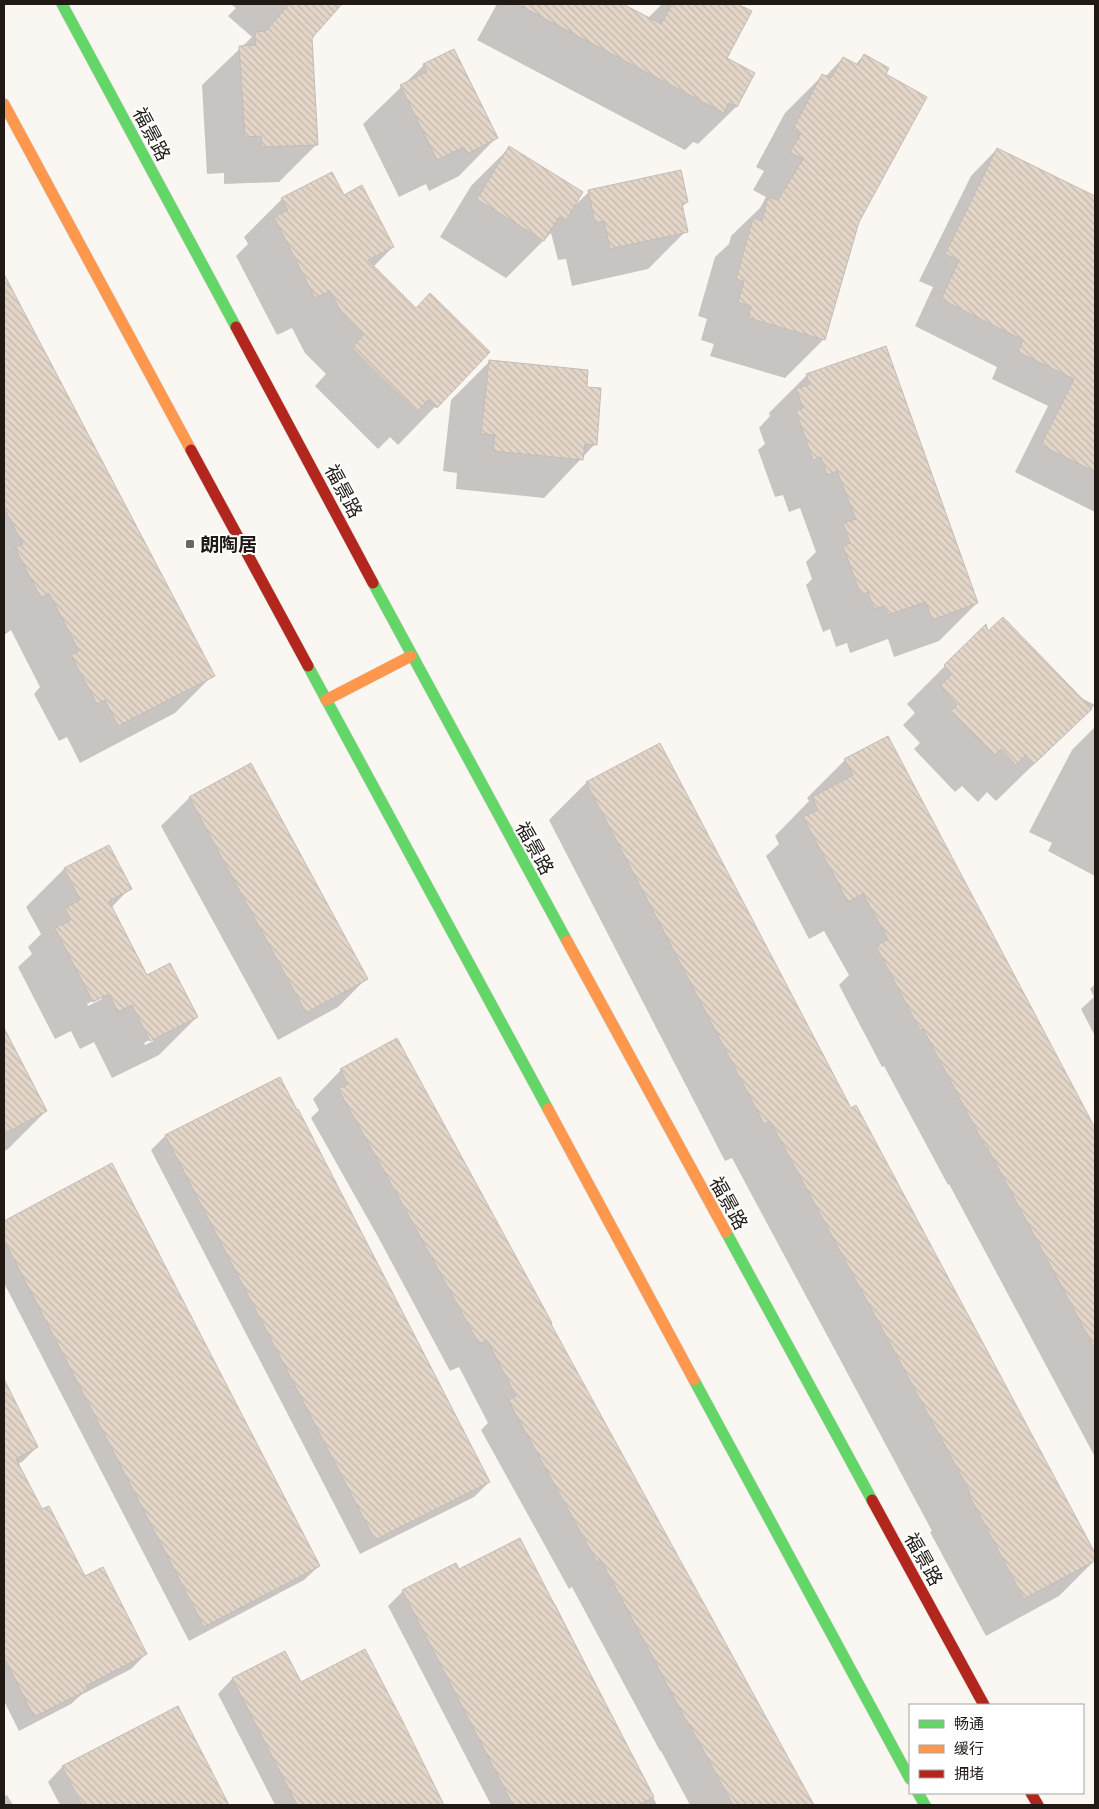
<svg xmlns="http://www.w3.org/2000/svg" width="1099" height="1809" font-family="'PT Sans Narrow','Noto Sans SC',sans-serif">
<defs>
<pattern id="building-back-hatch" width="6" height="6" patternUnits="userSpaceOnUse" patternTransform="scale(1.25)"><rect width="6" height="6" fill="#e3d6c9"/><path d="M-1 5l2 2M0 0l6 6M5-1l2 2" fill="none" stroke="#c2b7ac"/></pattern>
</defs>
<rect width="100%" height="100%" fill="#faf6f2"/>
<path fill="#0003" fill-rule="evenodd" d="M 231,4 L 340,4 L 311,38 L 317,144 L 279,182 L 224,184 L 224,173 L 207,174 L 202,85 L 252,37 L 228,16 L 236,8 Z
M 497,4 L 620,4 L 648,18 L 662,4 L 734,4 L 750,12 L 725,59 L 753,74 L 736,107 L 698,144 L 693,142 L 685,150 L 477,40 Z
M 864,55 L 884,74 L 858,221 L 823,340 L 785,378 L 710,356 L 714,344 L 701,340 L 707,319 L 698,316 L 715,257 L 729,244 L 731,236 L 760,208 L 766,197 L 753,190 L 764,171 L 756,167 L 785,113 L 823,75 L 825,77 L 843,58 L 855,65 Z
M 424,65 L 496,138 L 459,176 L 429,191 L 426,184 L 399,197 L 363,124 Z
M 509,148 L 573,207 L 589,192 L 687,202 L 681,208 L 686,231 L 648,269 L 572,286 L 566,259 L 558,260 L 551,233 L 506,278 L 440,237 L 471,186 Z
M 997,149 L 1095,198 L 1095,207 L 1090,217 L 1095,219 L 1095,512 L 1015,472 L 1048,406 L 992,379 L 997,367 L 915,326 L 933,287 L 919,281 L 971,176 Z
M 343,196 L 393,247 L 373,267 L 415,310 L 488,352 L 398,445 L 390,437 L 378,449 L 315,386 L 326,374 L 305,353 L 292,328 L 277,335 L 236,256 L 248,244 L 244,237 L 282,199 Z
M 4,277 L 213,675 L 175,713 L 80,763 L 67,737 L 59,741 L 34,694 L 40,687 L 11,630 L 4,635 Z
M 489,362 L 585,388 L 595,444 L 544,498 L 456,489 L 457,473 L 443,471 L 451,400 Z
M 807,375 L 977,603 L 939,641 L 894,657 L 888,639 L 850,653 L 847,643 L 836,647 L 830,629 L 823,632 L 806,585 L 812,579 L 806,562 L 816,552 L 800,508 L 789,512 L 783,495 L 775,497 L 758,450 L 765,444 L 759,428 L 770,416 L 769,413 Z
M 985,626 L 988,633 L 1077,696 L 1095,705 L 996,801 L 987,792 L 978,802 L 962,786 L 955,792 L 914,749 L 920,743 L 903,725 L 915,713 L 907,704 Z
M 1095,727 L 1095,876 L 1048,851 L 1052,843 L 1029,832 L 1072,750 Z
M 887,738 L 1095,1131 L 1095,1457 L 949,1184 L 948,1185 L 884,1066 L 882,1067 L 839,985 L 849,975 L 824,931 L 809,939 L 766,856 L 779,844 L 775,836 L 809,801 L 807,798 L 845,760 Z
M 250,765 L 366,979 L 338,1007 L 278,1040 L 161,826 L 189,798 Z
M 586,783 L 851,1110 L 856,1107 L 1095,1555 L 1095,1560 L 1059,1596 L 986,1636 L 930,1532 L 932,1531 L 732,1158 L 725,1161 L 549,820 Z
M 109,847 L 130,888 L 111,908 L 146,976 L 197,1017 L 159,1055 L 112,1078 L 94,1042 L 80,1049 L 71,1031 L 55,1039 L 18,967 L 32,954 L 28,947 L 41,934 L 26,907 L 64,869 ZM 102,996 L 102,999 L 88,1006 L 87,1004 ZM 153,1038 L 153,1041 L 145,1045 L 144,1043 Z
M 1095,984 L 1095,1036 L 1081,1009 L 1094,997 L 1090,989 Z
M 396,1040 L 550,1324 L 813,1805 L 690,1805 L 661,1751 L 660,1751 L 572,1587 L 569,1589 L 481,1430 L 488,1423 L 459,1367 L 450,1371 L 377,1235 L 311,1118 L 319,1110 L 313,1099 L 341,1070 Z
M 16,1054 L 46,1111 L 8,1149 L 4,1151 L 4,1061 Z
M 165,1136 L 489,1482 L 474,1497 L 360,1554 L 151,1150 Z
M 111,1165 L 319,1566 L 304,1580 L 189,1641 L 4,1283 L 4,1222 Z
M 4,1383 L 37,1447 L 22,1462 L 17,1464 L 42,1511 L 84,1578 L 146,1654 L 131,1669 L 81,1695 L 71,1704 L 19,1731 L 4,1701 Z
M 403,1591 L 555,1604 L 657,1805 L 491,1805 L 388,1606 Z
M 365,1651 L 443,1805 L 275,1805 L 218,1694 L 232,1679 L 284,1652 L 301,1684 Z
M 178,1708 L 228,1805 L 60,1805 L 48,1782 L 62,1767 Z
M 7,1795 L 13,1805 L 4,1805 L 4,1797 Z"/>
<path fill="url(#building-back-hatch)" stroke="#c2bdb8" d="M 289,4 L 342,4 L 312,38 L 318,145 L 262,147 L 261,136 L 245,137 L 239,46 L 256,45 L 255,32 L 266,31 Z
M 517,4 L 623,4 L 661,24 L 672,4 L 737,4 L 752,11 L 727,58 L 755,73 L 737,107 L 729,103 L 724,113 Z
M 454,49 L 498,138 L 467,154 L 464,147 L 437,160 L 400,85 L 427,72 L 423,64 Z
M 864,54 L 889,68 L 886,74 L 927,97 L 859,222 L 825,340 L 748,318 L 751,306 L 738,302 L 744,281 L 736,279 L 753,218 L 762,221 L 768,197 L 778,200 L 803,159 L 790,152 L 801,133 L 793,129 L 822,74 L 831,78 L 843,57 L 858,65 Z
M 509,146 L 583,192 L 566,220 L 559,217 L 544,241 L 477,199 Z
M 997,148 L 1095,196 L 1095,472 L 1041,445 L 1074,379 L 1018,352 L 1023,340 L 941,299 L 959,260 L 945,254 Z
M 681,170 L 688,202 L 682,204 L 688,232 L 610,249 L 604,221 L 595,223 L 588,190 Z
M 332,172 L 344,195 L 362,185 L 394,247 L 368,260 L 416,308 L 430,293 L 490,352 L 437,408 L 428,400 L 417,412 L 352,348 L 363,335 L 343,315 L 330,291 L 315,298 L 274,217 L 288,210 L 281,198 Z
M 4,274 L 215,676 L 118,726 L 105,700 L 97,704 L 71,655 L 79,651 L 49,593 L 41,598 L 15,548 L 23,544 L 4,508 Z
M 886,346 L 978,603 L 932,620 L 926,602 L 888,615 L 885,606 L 874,609 L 868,592 L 861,595 L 843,546 L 850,543 L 843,523 L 856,519 L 837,471 L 827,475 L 821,457 L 813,460 L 796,411 L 803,408 L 796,389 L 810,384 L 806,374 Z
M 489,360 L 588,370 L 587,387 L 601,388 L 597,445 L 585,444 L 583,460 L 493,451 L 495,435 L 481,434 Z
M 1003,617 L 1092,709 L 1034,764 L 1026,755 L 1016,765 L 1001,749 L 994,756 L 951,711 L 957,705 L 940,686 L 952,674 L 944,665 L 986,624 L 988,631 Z
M 888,736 L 1095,1128 L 1095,1349 L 987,1147 L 986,1148 L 923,1029 L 920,1030 L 876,946 L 888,939 L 863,894 L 848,902 L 803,817 L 818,810 L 812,797 L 853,775 L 844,759 Z
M 660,743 L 851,1108 L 856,1105 L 1095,1553 L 1095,1561 L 1024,1599 L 968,1493 L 970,1492 L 770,1121 L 764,1124 L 586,782 Z
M 251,763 L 368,979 L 306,1013 L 189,797 Z
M 109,845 L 132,889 L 109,901 L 147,975 L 170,963 L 198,1017 L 150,1041 L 132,1005 L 118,1012 L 109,994 L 93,1002 L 55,928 L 71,920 L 65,908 L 80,900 L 64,868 Z
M 4,1028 L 47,1111 L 4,1134 Z
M 397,1038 L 552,1323 L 551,1324 L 814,1805 L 733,1805 L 689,1724 L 688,1724 L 601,1560 L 597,1562 L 508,1400 L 516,1396 L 487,1340 L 479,1344 L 404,1207 L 338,1089 L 348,1084 L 340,1069 Z
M 280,1077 L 297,1110 L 298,1109 L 490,1482 L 375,1540 L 165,1135 Z
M 112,1163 L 320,1566 L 204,1627 L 4,1240 L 4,1221 Z
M 4,1379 L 38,1447 L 16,1459 L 42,1509 L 49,1506 L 85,1576 L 103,1567 L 147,1654 L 86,1686 L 88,1690 L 34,1717 L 4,1657 Z
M 520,1538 L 654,1797 L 639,1805 L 513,1805 L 402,1590 L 456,1563 L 459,1569 Z
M 365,1649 L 402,1720 L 444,1805 L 297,1805 L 232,1678 L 285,1651 L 301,1682 Z
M 178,1706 L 229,1805 L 82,1805 L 62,1766 Z"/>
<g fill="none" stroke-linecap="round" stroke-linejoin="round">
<g stroke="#d5d0ca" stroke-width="12">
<path id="fast" d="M 62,4 L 236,327
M 373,583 L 567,941
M 308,666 L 548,1109
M 726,1232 L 872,1500
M 694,1380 L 910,1779
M 918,1793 L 925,1805"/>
</g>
<g stroke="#d5d0ca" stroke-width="12">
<path id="slow" d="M 4,104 L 191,450
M 326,700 L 411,656
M 567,941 L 726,1232
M 548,1109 L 694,1380"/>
</g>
<g stroke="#d5d0ca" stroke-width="12">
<path id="jam" d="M 236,327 L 373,583
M 191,450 L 308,666
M 872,1500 L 984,1705
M 1031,1793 L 1038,1805"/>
</g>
<use href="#fast" stroke="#63d668" stroke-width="11"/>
<use href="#slow" stroke="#ff974d" stroke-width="11"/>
<use href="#jam" stroke="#b3261e" stroke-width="11"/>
</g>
<rect fill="#6d6762" stroke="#fff" stroke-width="2" x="185" y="539" width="10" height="10" rx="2.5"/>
<g text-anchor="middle" stroke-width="4" stroke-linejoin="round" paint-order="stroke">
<g font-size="19" fill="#211a14" stroke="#fff">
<text transform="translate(152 134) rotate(62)" y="7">福景路</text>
<text transform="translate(344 491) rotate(62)" y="7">福景路</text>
<text transform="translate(535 848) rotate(61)" y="7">福景路</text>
<text transform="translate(729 1203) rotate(61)" y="7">福景路</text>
<text transform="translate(924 1559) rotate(61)" y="7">福景路</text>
</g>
<g font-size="19" font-weight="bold" fill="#211a14" stroke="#fff" text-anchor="start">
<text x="200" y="551">朗陶居</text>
</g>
</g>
<rect width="1099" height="1809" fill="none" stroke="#211a14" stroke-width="10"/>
<rect x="909" y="1704" width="175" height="90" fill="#ffffff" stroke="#a6a3a1"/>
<rect x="919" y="1720" width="25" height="8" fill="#63d668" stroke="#a6a3a1"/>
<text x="954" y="1729" font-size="15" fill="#211a14">畅通</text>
<rect x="919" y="1745" width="25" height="8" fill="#ff974d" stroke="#a6a3a1"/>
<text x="954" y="1754" font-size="15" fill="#211a14">缓行</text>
<rect x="919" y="1770" width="25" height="8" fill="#b3261e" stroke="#a6a3a1"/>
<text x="954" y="1779" font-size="15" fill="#211a14">拥堵</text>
</svg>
